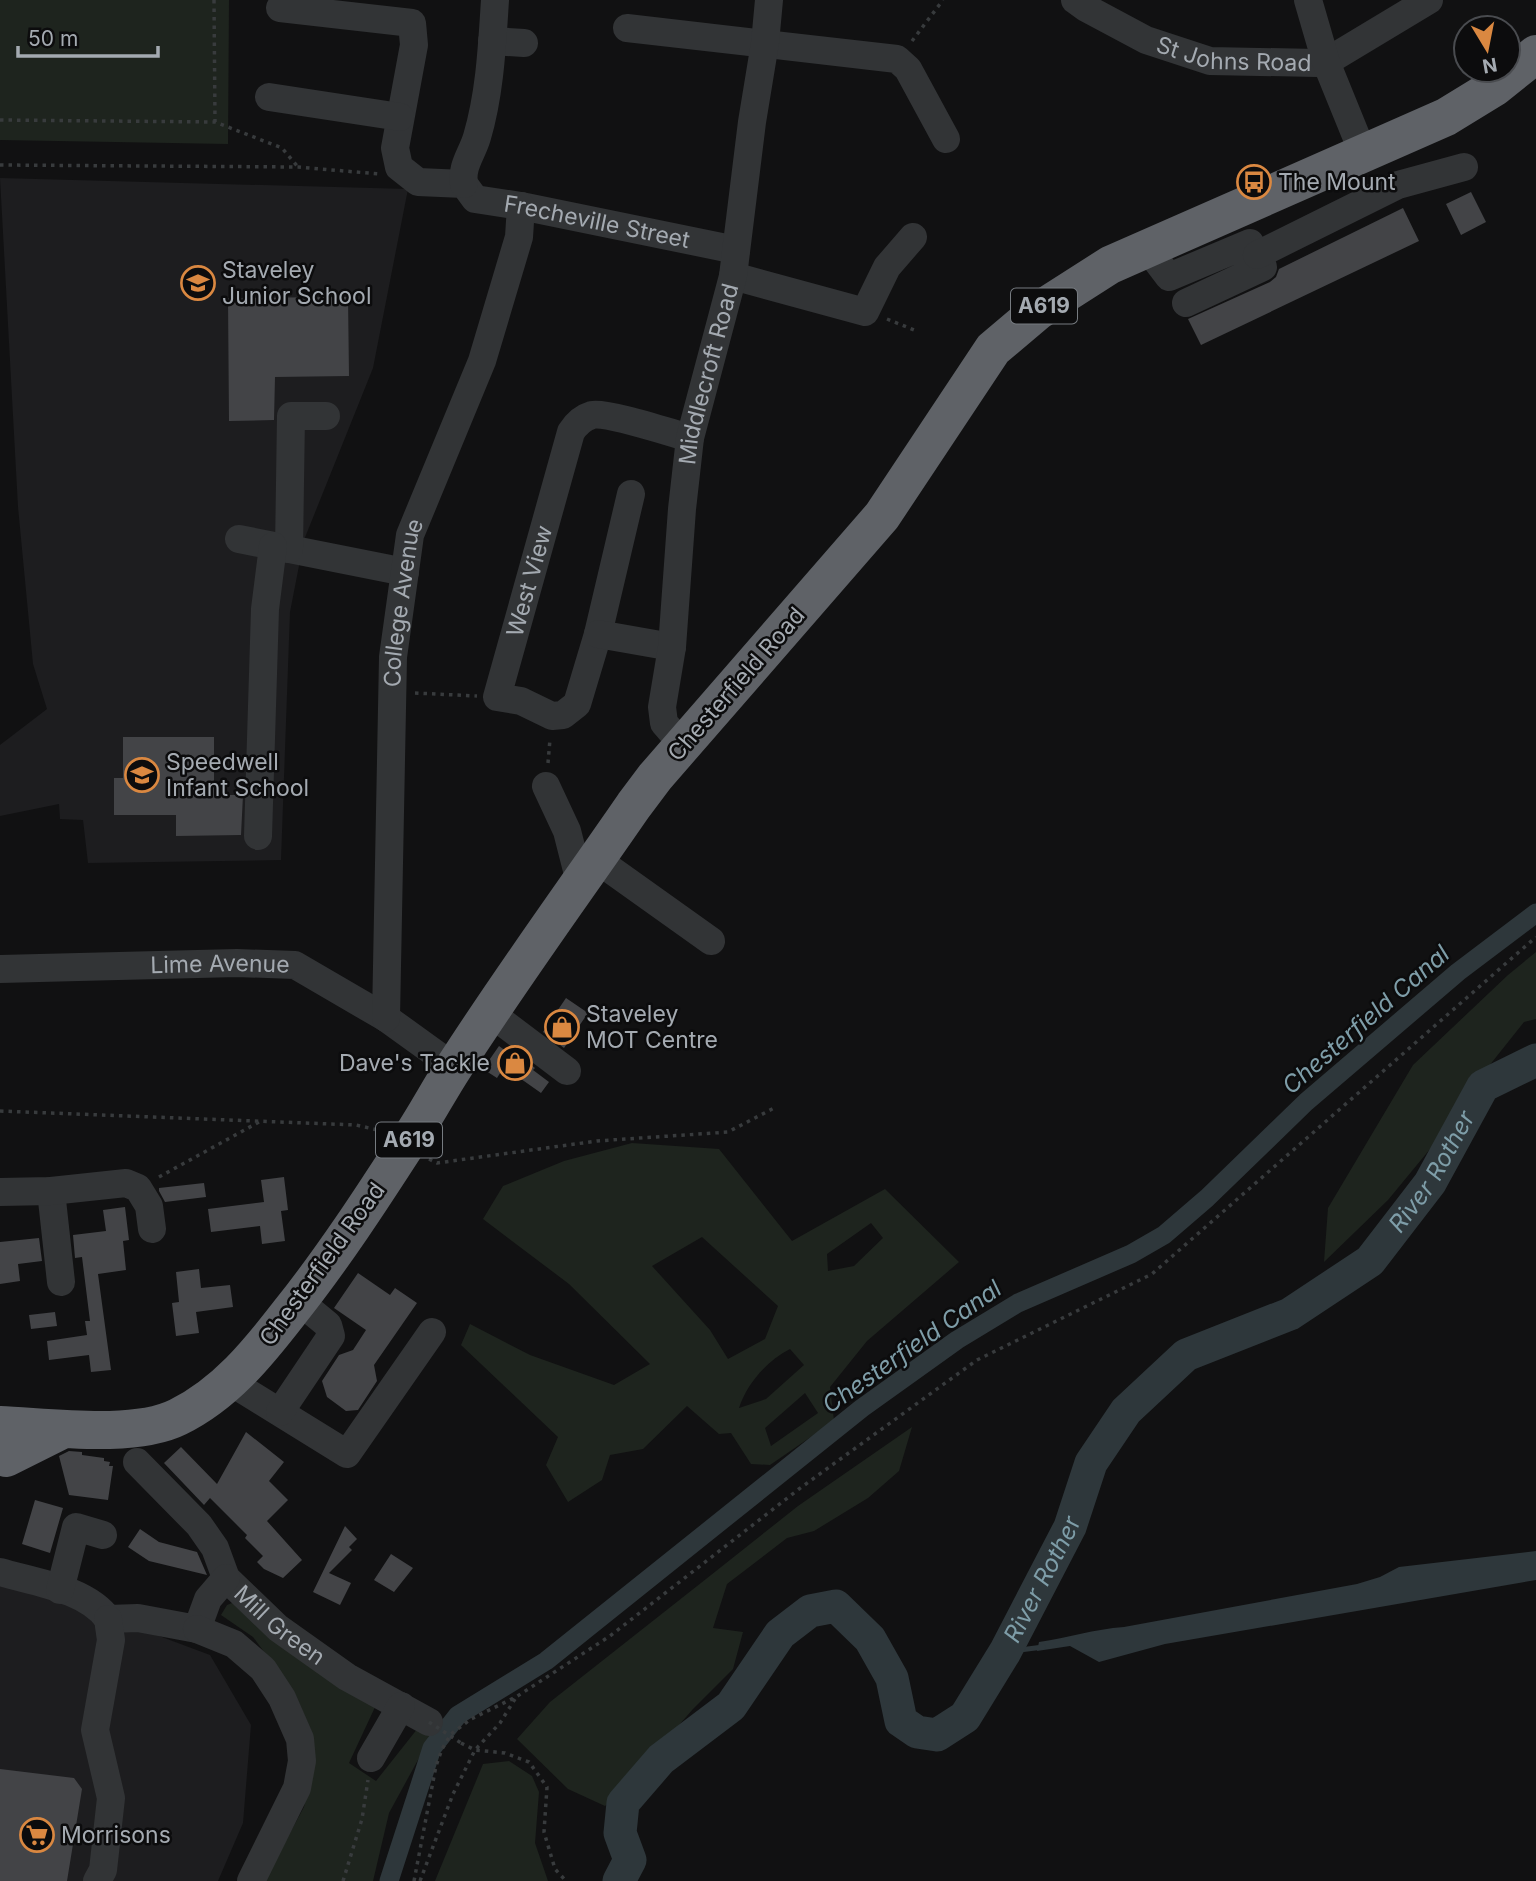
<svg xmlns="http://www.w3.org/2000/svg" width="1536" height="1881" font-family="Inter,sans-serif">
<rect width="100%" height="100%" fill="#111112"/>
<path fill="#1d1d1f" d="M 0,178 L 408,189 L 373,368 L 304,540 L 290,612 L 281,860 L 88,863 L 83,820 L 60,819 L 59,804 L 0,816 L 0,745 L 47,709 L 33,664 L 18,507 Z
M 0,1585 L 87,1609 L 210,1655 L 251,1725 L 243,1823 L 218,1881 L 0,1881 Z"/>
<path fill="#1e241e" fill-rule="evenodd" d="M 0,0 L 229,0 L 228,144 L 0,140 Z
M 1536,952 L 1536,1019 L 1524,1022 L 1485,1071 L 1449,1126 L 1388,1200 L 1324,1262 L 1328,1208 L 1413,1065 L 1508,975 Z
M 632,1143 L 719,1149 L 792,1241 L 885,1189 L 959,1262 L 867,1341 L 830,1387 L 834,1421 L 770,1465 L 751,1464 L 731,1433 L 719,1434 L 687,1406 L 643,1449 L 610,1455 L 602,1480 L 568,1502 L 546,1465 L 558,1437 L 461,1345 L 470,1324 L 530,1355 L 614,1385 L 650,1364 L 569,1284 L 483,1219 L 503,1186 L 564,1161 ZM 871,1223 L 883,1238 L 854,1266 L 828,1271 L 827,1254 ZM 702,1237 L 778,1306 L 765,1339 L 728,1359 L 710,1330 L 652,1266 ZM 790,1349 L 804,1365 L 766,1399 L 739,1408 C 747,1383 767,1361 790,1349 ZM 805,1393 L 818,1413 L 771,1446 L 765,1428 Z
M 912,1427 L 899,1471 L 868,1498 L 814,1531 L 787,1538 L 727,1584 L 713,1628 L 743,1632 L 733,1669 L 693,1709 L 619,1794 L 605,1806 L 568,1789 L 517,1739 L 550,1702 L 706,1579 L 798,1506 Z
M 237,1601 L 376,1705 L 349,1763 L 376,1781 L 418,1728 L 431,1736 L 389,1813 L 373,1881 L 264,1881 L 304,1807 L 312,1770 L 311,1730 L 295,1694 L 253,1637 L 221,1615 L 227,1605 Z
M 509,1761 L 532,1776 L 539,1792 L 535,1843 L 548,1881 L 435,1881 L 483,1764 Z"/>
<path fill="#2e373b" d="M 1536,1551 L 1536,1580 L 1165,1644 L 1099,1662 L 1070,1646 L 1037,1651 L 1039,1642 C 1068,1638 1094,1629 1124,1627 L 1357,1584 L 1380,1577 L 1399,1567 Z"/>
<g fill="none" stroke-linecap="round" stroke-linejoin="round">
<path stroke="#2e373b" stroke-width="5" d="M 1005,1652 L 1043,1647"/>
<path stroke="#2e373b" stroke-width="19" d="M 389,1881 L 432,1748 L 458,1715 L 546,1661 L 862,1408 L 957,1340 L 1018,1303 L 1131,1254 L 1164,1235 L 1207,1198 L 1306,1102 L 1458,972 L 1536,913"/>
<path stroke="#2e373b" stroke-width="33" id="s1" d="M 619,1881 L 630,1860 L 620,1833 L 623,1803 L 661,1759 L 731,1706 L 780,1634 L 810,1611 L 836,1606 L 870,1639 L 892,1678 L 901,1721 L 917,1732 L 937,1735 L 965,1717 L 1005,1652 L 1070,1527 L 1091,1463 L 1126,1411 L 1186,1355 L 1290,1314 L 1370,1261 L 1430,1183 L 1483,1086 L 1536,1060"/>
</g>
<path fill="#434447" d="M 1471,192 L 1486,222 L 1461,235 L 1446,204 Z
M 1403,208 L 1419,241 L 1201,345 L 1188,319 L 1270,282 L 1276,277 L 1279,269 Z
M 348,297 L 349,376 L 275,377 L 274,420 L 229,421 L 228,298 Z
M 123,737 L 214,737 L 214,795 L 243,795 L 241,835 L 176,836 L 176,815 L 114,815 L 114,778 L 123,778 Z
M 566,998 L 588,1013 L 564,1048 L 543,1032 Z
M 499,1046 L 518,1060 L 521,1057 L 535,1068 L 533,1070 L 549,1082 L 541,1093 L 504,1067 L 497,1078 L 483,1069 Z
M 284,1177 L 288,1210 L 281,1211 L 285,1241 L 262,1244 L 260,1226 L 211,1232 L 208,1209 L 264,1202 L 261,1180 Z
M 204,1183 L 206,1197 L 165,1202 L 159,1191 L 159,1188 Z
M 125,1207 L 129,1240 L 123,1241 L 126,1270 L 98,1274 L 111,1370 L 91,1372 L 89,1355 L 49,1360 L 47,1341 L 87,1335 L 85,1321 L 90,1321 L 82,1257 L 75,1258 L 73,1235 L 106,1231 L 103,1210 Z
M 39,1238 L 42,1261 L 18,1264 L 20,1281 L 0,1284 L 0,1242 Z
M 199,1269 L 201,1288 L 230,1285 L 233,1307 L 196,1312 L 199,1333 L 176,1336 L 172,1303 L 179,1302 L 176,1272 Z
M 358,1273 L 390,1295 L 395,1288 L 417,1303 L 374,1365 L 377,1381 L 358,1410 L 346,1411 L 327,1397 L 322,1381 L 339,1355 L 353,1350 L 366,1330 L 334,1308 Z
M 55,1312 L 57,1326 L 31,1329 L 29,1315 Z
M 246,1432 L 284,1462 L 269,1481 L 288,1500 L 267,1521 L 302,1560 L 283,1578 L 264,1569 L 257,1562 L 263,1556 L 245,1538 L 247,1535 L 210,1498 L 204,1505 L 164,1463 L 181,1447 L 217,1484 Z
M 69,1451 L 82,1452 L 82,1455 L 104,1458 L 104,1461 L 110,1462 L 109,1466 L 113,1466 L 108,1500 L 69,1495 L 59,1456 Z
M 35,1500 L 63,1508 L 50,1553 L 22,1544 Z
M 345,1526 L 357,1539 L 349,1547 L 352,1550 L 329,1573 L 351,1583 L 340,1605 L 313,1592 Z
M 140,1529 L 159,1542 L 197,1552 L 207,1575 L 149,1561 L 128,1547 Z
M 391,1554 L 413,1568 L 394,1592 L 374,1580 Z
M 0,1769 L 74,1778 L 82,1789 L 67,1881 L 0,1881 Z"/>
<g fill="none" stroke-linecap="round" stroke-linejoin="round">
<path stroke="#383b3d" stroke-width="3.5" stroke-dasharray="3.5 5" stroke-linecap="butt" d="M 214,0 L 215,122
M 912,41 L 943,0
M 0,120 L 215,122 L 282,148 L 298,167
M 0,165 L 298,167 L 379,174
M 887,319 L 914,330
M 415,693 L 477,696
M 548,763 L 550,739
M 0,1111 L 356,1125 L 382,1131
M 429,1159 L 437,1163 L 597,1141 L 728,1132 L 776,1107
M 159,1177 L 259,1122
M 461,1743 L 475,1750 L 505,1753 L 529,1762 L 547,1787 L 544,1832 L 555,1869 L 566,1881
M 343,1881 L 362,1819 L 368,1780
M 414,1881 L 436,1766 L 442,1749 L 451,1734 L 471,1719 L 516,1697 L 610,1636 L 799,1489 L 977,1360 L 1152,1274 L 1536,937
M 420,1881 L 453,1794 L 475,1750 L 500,1723 L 515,1699"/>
<g stroke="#323436" stroke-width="28">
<path id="s2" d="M 1075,0 L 1086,8 L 1146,40 L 1210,61 L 1317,63 L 1326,62 L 1429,0"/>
<path d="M 1308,0 L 1326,62 L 1363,153"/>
<path id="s3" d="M 280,8 L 412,23 L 414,45 L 395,148 L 399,167 L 418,182 L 464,184 L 475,199 L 521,206 L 736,250"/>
<path d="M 627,28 L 897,59 L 908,69 L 946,139"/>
<path d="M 492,41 L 524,43"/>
<path d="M 269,97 L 400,117"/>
<path d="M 464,184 C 461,166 472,154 477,137 C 490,93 492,46 495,0"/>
<path d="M 1147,248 L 1169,277 L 1250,243 L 1263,267 L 1186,303"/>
<path d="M 1257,255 L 1398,185 L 1464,167"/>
<path d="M 733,276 L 865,312 L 887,267 L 913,237"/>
<path id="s4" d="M 631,494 L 598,634 L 577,704 L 563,715 L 552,716 L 521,701 L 497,697 L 571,432 C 576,424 582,418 592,415 C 608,412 671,433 690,438"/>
<path d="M 239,539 L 405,572"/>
<path d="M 289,549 L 291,416 L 326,416"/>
<path d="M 598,634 L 672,647"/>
<path id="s5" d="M 683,745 L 664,723 L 662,707 L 672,647 L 682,509 L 690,438 L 733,276 L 752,122 L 765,43 L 769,0"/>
<path d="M 546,786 L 567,831 L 580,882"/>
<path d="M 258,836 L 265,609 L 273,546"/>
<path d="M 596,859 L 711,941"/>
<path id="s6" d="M 0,969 L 237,963 L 295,965 L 386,1018 L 454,1067"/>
<path d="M 493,1015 L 567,1071"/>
<path id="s7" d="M 386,1018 L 393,657 L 410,535 L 482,361 L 519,237 L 521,206"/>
<path d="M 51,1191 L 61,1282"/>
<path d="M 0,1192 L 51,1191 L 126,1183 L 138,1188 L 149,1206 L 152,1229"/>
<path d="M 229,1381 L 347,1454 L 432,1332"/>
<path d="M 280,1412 L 331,1336 L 328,1325 L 299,1301"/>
<path id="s8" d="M 137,1462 L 199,1525 L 215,1548 L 226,1578 L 278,1628 L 347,1677 L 429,1722"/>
<path d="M 0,1572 C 34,1582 87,1589 108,1619 L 138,1618 L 197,1629 L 208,1599 L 226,1578"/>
<path d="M 60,1590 L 76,1527 L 103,1535"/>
<path d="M 197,1629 L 234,1644 L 263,1669 L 282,1698 L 300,1739 L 302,1761 L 297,1788 L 251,1881"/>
<path d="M 371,1758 L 401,1706"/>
<path d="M 97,1881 L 103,1870 L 111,1798 L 95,1730 L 111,1640 L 108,1619"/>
</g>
<path stroke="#5f6267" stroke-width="38" d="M 0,1425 C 49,1427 134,1439 178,1417 C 225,1394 258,1353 289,1313 C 333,1258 372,1198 410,1139 C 426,1115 439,1090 454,1067 C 511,978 574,892 634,805 L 655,777 L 882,516 L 993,349 L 1038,311 L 1110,265 L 1446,117 L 1495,87 L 1536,54
M 6,1458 L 60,1431"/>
<path stroke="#383b3d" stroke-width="3.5" stroke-dasharray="3.5 5" stroke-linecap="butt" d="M 429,1722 L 461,1743"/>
</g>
<defs>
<g id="bus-ring" transform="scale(1.75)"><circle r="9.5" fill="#0c0c0d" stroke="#da8841" stroke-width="1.5"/><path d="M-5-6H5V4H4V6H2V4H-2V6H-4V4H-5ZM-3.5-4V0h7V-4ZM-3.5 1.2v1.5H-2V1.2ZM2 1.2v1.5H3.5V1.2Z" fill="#da8841"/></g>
<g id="school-ring" transform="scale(1.75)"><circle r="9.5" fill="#0c0c0d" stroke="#da8841" stroke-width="1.5"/><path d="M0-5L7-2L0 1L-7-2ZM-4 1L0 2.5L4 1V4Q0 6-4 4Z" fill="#da8841"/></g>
<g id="shop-ring" transform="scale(1.75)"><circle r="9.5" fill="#0c0c0d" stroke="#da8841" stroke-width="1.5"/><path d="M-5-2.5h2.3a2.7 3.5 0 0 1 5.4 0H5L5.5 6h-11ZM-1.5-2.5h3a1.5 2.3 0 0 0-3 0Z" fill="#da8841"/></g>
<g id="supermarket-ring" transform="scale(1.75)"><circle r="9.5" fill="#0c0c0d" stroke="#da8841" stroke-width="1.5"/><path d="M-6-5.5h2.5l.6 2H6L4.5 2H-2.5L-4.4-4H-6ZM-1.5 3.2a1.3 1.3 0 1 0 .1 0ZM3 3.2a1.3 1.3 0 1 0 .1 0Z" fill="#da8841"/></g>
</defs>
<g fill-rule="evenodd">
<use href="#bus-ring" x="1254" y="182"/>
<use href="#school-ring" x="198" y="283"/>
<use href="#school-ring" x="142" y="775"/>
<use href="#shop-ring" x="562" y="1027"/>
<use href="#shop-ring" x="515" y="1063"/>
<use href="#supermarket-ring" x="37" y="1835"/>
</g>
<g text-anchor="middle" stroke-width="5" stroke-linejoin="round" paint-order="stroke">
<g fill="#0c0c0d" stroke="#767b80" stroke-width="2">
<rect x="1011" y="288.5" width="66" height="35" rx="5"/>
<rect x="376" y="1122.5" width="66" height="35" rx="5"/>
</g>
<g font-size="21" font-weight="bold" fill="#a4aab1">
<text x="1044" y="313">A619</text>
<text x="409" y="1147">A619</text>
</g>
<g font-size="23" fill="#a4aab1" stroke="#0c0c0d">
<text dy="8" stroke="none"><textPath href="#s2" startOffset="172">St Johns Road</textPath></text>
<text dy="8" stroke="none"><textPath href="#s3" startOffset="492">Frecheville Street</textPath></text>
<text dy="8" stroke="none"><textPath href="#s5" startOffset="382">Middlecroft Road</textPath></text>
<text dy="8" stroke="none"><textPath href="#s4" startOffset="425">West View</textPath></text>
<text dy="8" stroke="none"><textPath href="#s7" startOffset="416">College Avenue</textPath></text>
<text transform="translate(736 684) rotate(-49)" y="8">Chesterfield Road</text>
<text dy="8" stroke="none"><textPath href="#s6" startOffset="220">Lime Avenue</textPath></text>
<text transform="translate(322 1264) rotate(-54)" y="8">Chesterfield Road</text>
<text dy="8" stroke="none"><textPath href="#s8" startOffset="220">Mill Green</textPath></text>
</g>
<g font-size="23" fill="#a4aab1" stroke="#0c0c0d" text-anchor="start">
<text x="1278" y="190">The Mount</text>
<text x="222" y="278">Staveley<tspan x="222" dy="26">Junior School</tspan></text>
<text x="166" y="770">Speedwell<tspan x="166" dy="26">Infant School</tspan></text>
<text x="586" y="1022">Staveley<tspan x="586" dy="26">MOT Centre</tspan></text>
<text x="490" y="1071" text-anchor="end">Dave's Tackle</text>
<text x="61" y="1843">Morrisons</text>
</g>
<g font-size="24" font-style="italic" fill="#7e9da8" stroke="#0c0c0d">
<text transform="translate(1366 1020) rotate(-41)" y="8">Chesterfield Canal</text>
<text dy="8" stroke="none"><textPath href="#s1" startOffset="1335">River Rother</textPath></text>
<text transform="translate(912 1347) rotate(-35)" y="8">Chesterfield Canal</text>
<text dy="8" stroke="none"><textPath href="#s1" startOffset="747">River Rother</textPath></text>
</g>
</g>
<g transform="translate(1487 49) rotate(170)"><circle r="33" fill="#0c0c0d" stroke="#494b4f" stroke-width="2"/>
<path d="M0-5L12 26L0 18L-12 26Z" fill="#da8841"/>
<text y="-10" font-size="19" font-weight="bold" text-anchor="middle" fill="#a4aab1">N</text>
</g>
<path d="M18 46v10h140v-10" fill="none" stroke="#a4aab1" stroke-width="3.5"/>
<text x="28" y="46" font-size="21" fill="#a4aab1" stroke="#0c0c0d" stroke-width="5" paint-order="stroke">50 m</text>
</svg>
